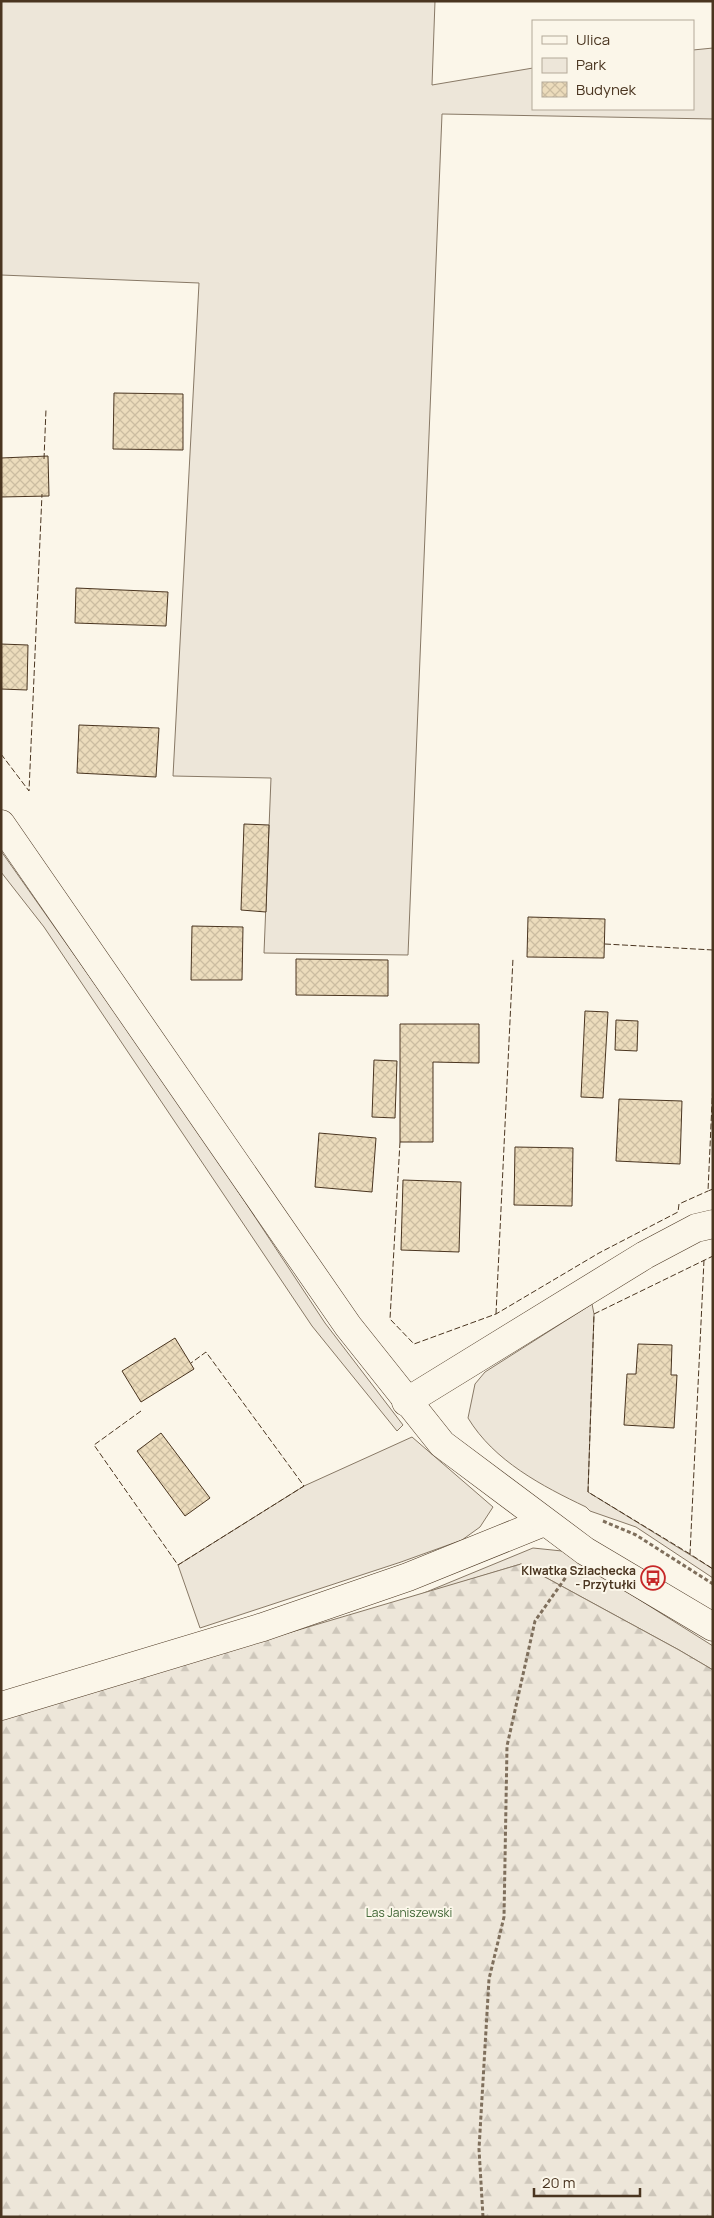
<svg xmlns="http://www.w3.org/2000/svg" width="714" height="2218" font-family="Manrope,sans-serif">
<defs>
<pattern id="forest-firs" width="22" height="20" patternUnits="userSpaceOnUse" patternTransform="scale(1.25)"><rect width="22" height="20" fill="#ede6d9"/><path d="M5 1l3.5 6h-7zM16 11l3.5 6h-7z" fill="#cdc6ba"/></pattern>
<pattern id="building-cross-hatch" width="8" height="8" patternUnits="userSpaceOnUse" patternTransform="scale(1.25)"><rect width="8" height="8" fill="#ecdcbc"/><path d="M0 0l8 8M0 8l8-8" fill="none" stroke="#ccbda1"/></pattern>
</defs>
<rect width="100%" height="100%" fill="#fbf6e9"/>
<path fill="#ede6d9" stroke="#887966" d="M 1,1 L 435,1 L 432,85 L 533,68 L 533,109 L 693,109 L 693,50 L 713,48 L 713,119 L 442,114 L 408,955 L 264,953 L 271,778 L 173,776 L 199,283 L 1,275 Z
M 1,851 L 195,1126 L 325,1323 L 403,1425 L 397,1431 L 312,1326 L 44,927 L 1,872 Z
M 592,1304 L 594,1314 L 588,1492 L 713,1569 L 713,1578 L 636,1527 L 590,1511 L 586,1507 C 542,1486 494,1461 468,1418 L 475,1384 L 485,1372 Z
M 412,1437 L 493,1507 L 480,1527 L 462,1540 L 401,1562 L 200,1628 L 178,1565 L 304,1486 Z
M 533,1548 L 562,1551 L 713,1646 L 713,1670 L 679,1650 L 521,1564 L 419,1595 Z"/>
<path fill="url(#forest-firs)" stroke="#887966" d="M 521,1564 L 679,1650 L 713,1670 L 713,2217 L 1,2217 L 1,1718 Z"/>
<path fill="url(#building-cross-hatch)" stroke="#4a3520" d="M 114,393 L 183,394 L 183,450 L 113,449 Z
M 48,456 L 49,496 L 1,497 L 1,458 Z
M 76,588 L 168,592 L 166,626 L 75,623 Z
M 1,644 L 28,645 L 27,690 L 1,689 Z
M 79,725 L 159,728 L 156,777 L 77,773 Z
M 244,824 L 269,825 L 266,912 L 241,910 Z
M 528,917 L 605,919 L 604,958 L 527,957 Z
M 192,926 L 243,927 L 242,980 L 191,980 Z
M 296,959 L 388,960 L 388,996 L 296,995 Z
M 585,1011 L 608,1012 L 603,1098 L 581,1097 Z
M 616,1020 L 638,1021 L 637,1051 L 615,1050 Z
M 400,1024 L 479,1024 L 479,1063 L 433,1062 L 433,1142 L 400,1142 Z
M 374,1060 L 397,1061 L 395,1118 L 372,1117 Z
M 619,1099 L 682,1101 L 680,1164 L 616,1161 Z
M 319,1133 L 376,1138 L 372,1192 L 315,1187 Z
M 515,1147 L 573,1148 L 572,1206 L 514,1205 Z
M 403,1180 L 461,1182 L 459,1252 L 401,1250 Z
M 175,1338 L 194,1369 L 141,1402 L 122,1371 Z
M 638,1344 L 672,1345 L 671,1375 L 677,1375 L 674,1428 L 624,1425 L 627,1374 L 636,1374 Z
M 161,1433 L 210,1498 L 185,1516 L 137,1451 Z"/>
<g fill="none" stroke-linecap="round" stroke-linejoin="round">
<g stroke="#4a3520" stroke-width="29">
<path id="minor" d="M 406,1402 L 645,1255 L 696,1228 L 713,1224
M 1,1706 L 263,1627 L 408,1577 L 544,1522"/>
</g>
<g stroke="#4a3520" stroke-width="29">
<path id="tertiary" d="M 1,824 L 348,1326 L 442,1444 L 585,1551 L 713,1627"/>
</g>
<path stroke="#7f6f5c" stroke-width="3" stroke-dasharray="4 2.5" stroke-linecap="butt" d="M 603,1521 L 636,1535 L 713,1584
M 483,2217 L 479,2149 L 489,1979 L 504,1917 L 507,1746 L 535,1621 L 566,1577"/>
<use href="#minor" stroke="#fbf6e9" stroke-width="28"/>
<use href="#tertiary" stroke="#fbf6e9" stroke-width="28"/>
<path stroke="#4a3520" stroke-width="1" stroke-dasharray="6 2.5" stroke-linecap="butt" d="M 44,459 L 46,409
M 1,754 L 29,791 L 42,494
M 605,944 L 713,950
M 713,1081 L 708,1191 L 713,1189
M 400,1142 L 390,1319 L 414,1344 L 496,1314 L 599,1253 L 678,1212 L 679,1204 L 708,1191
M 704,1260 L 690,1554 L 713,1569
M 496,1314 L 513,958
M 141,1411 L 94,1445 L 178,1565 L 304,1486 L 206,1352 L 191,1363
M 690,1554 L 588,1492 L 594,1314 L 713,1256"/>
</g>
<defs>
<g id="bus-ring" transform="scale(1.25)"><circle r="9.5" fill="#fbf6e9" stroke="#c62828" stroke-width="1.5"/><path d="M-5-6H5V4H4V6H2V4H-2V6H-4V4H-5ZM-3.5-4V0h7V-4ZM-3.5 1.2v1.5H-2V1.2ZM2 1.2v1.5H3.5V1.2Z" fill="#c62828"/></g>
</defs>
<g fill-rule="evenodd">
<use href="#bus-ring" x="653" y="1578"/>
</g>
<g text-anchor="middle" stroke-width="4" stroke-linejoin="round" paint-order="stroke">
<g font-size="12" font-weight="bold" fill="#4a3520" stroke="#fbf6e9" text-anchor="end">
<text x="636" y="1575">Klwatka Szlachecka<tspan x="636" dy="14">- Przytułki</tspan></text>
</g>
<g font-size="12" fill="#436837" stroke="#fbf6e9">
<text x="409" y="1917">Las Janiszewski</text>
</g>
</g>
<rect width="714" height="2218" fill="none" stroke="#4a3520" stroke-width="5"/>
<rect x="532" y="20" width="162" height="90" fill="#fbf6e9" stroke="#b4a999"/>
<rect x="542" y="36" width="25" height="8" fill="#fbf6e9" stroke="#b4a999"/>
<text x="576" y="45" font-size="15" fill="#4a3520">Ulica</text>
<rect x="542" y="58" width="25" height="15" fill="#ede6d9" stroke="#b4a999"/>
<text x="576" y="70" font-size="15" fill="#4a3520">Park</text>
<rect x="542" y="82" width="25" height="15" fill="url(#building-cross-hatch)" stroke="#b4a999"/>
<text x="576" y="95" font-size="15" fill="#4a3520">Budynek</text>
<path d="M534 2188v8h106v-8" fill="none" stroke="#4a3520" stroke-width="2.5"/>
<text x="542" y="2188" font-size="15" fill="#4a3520" stroke="#fbf6e9" stroke-width="4" paint-order="stroke">20 m</text>
</svg>
